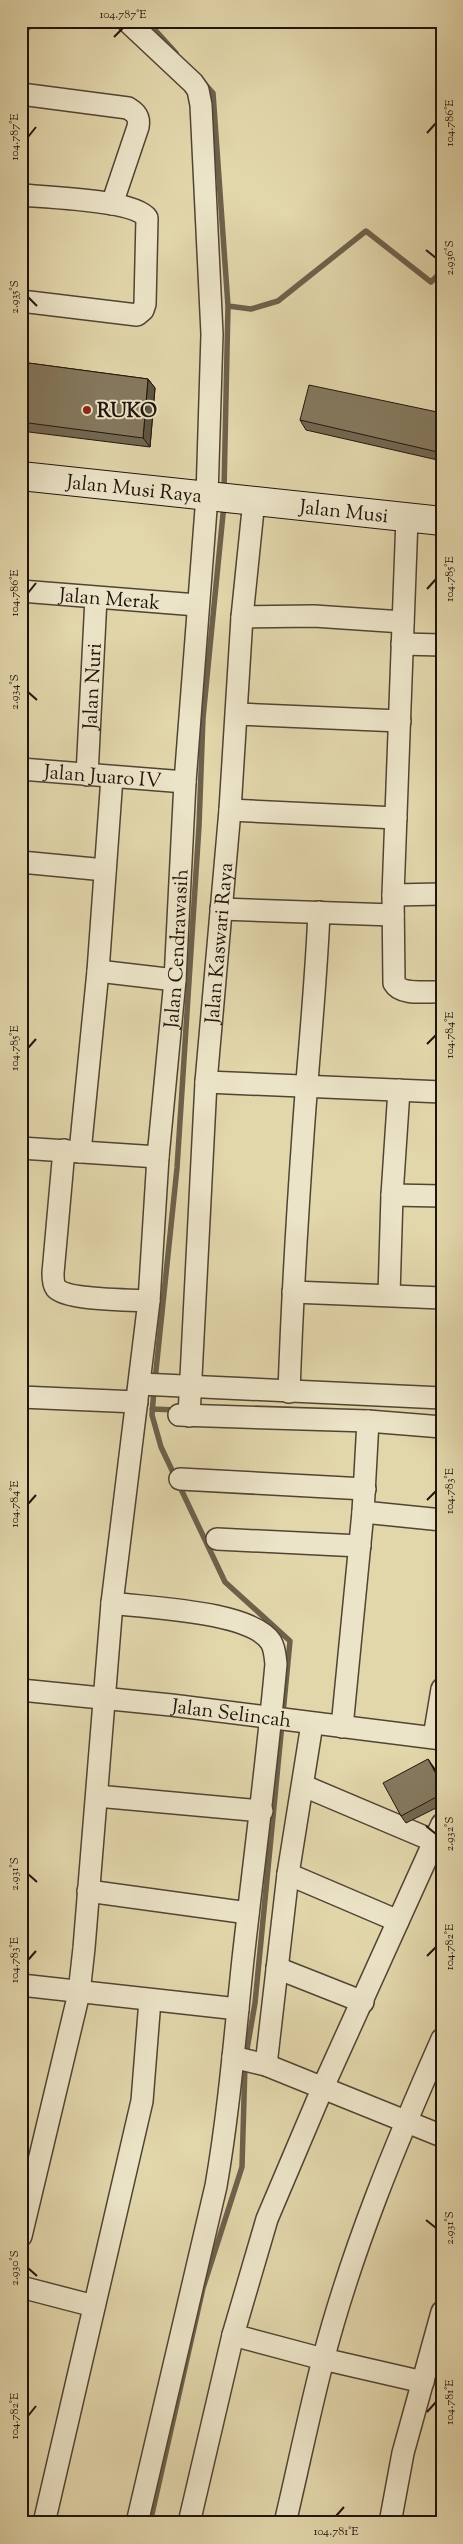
<svg xmlns="http://www.w3.org/2000/svg" width="463" height="2544" font-family="'Sorts Mill Goudy',serif">
<rect width="100%" height="100%" fill="#e2d6ab"/>
<filter id="stains"><feTurbulence type="fractalNoise" baseFrequency=".004" numOctaves="4"/><feColorMatrix values="0 0 0 0 .2 0 0 0 0 .09 0 0 0 0 .02 0 0 0 .5 -.17"/></filter>
<radialGradient id="worn" r=".72"><stop offset=".6" stop-color="#630" stop-opacity="0"/><stop offset="1" stop-color="#630" stop-opacity=".3"/></radialGradient>
<g fill="none" stroke-linecap="round" stroke-linejoin="round">
<path stroke="#6d614b" stroke-width="5.5" d="M 147,21 L 176,53
M 21,34 L 36,21
M 204,83 L 213,93 L 228,306 L 224,490
M 228,306 L 251,309 L 278,301 L 366,231 L 431,282 L 442,271
M 155,1380 L 177,1168 L 199,826 L 203,718 L 224,504
M 154,1389 L 152,1415 L 161,1447 L 225,1582 L 290,1641 L 255,2003 L 246,2055
M 152,1409 L 177,1410
M 150,2523 L 203,2288 L 242,2167 L 245,2065"/>
<g stroke="#514434" stroke-width="24">
<g id="street">
<path d="M 21,94 L 128,108 C 136,113 140,117 138,127 L 112,204"/>
<path d="M 21,195 C 45,197 135,200 147,218 L 145,304 L 143,310 L 137,315 L 21,301"/>
<path d="M 407,518 L 393,895 L 394,983 C 401,996 428,991 442,992"/>
<path id="s1" d="M 21,591 L 197,605"/>
<path d="M 242,617 L 314,616 L 403,622"/>
<path d="M 402,644 L 442,645"/>
<path d="M 237,714 L 400,721"/>
<path id="s2" d="M 21,769 L 185,782"/>
<path id="s3" d="M 87,775 L 96,598"/>
<path d="M 230,810 L 396,818"/>
<path d="M 21,862 L 105,870"/>
<path d="M 393,895 L 442,894"/>
<path d="M 221,909 L 393,915"/>
<path d="M 98,971 L 175,980"/>
<path d="M 206,1082 L 442,1092"/>
<path d="M 21,1148 L 158,1157"/>
<path d="M 64,1150 L 53,1273 C 53,1278 53,1284 56,1288 C 66,1300 131,1300 149,1301"/>
<path d="M 80,1152 L 98,971 L 112,777"/>
<path d="M 392,1195 L 442,1196"/>
<path d="M 293,1292 L 442,1298"/>
<path d="M 389,1295 L 392,1195 L 399,1090"/>
<path d="M 140,1384 L 442,1398"/>
<path d="M 289,1392 C 292,1306 297,1220 303,1135 C 308,1060 316,986 319,912"/>
<path d="M 21,1397 L 137,1402"/>
<path d="M 179,1415 L 368,1421 L 442,1427"/>
<path id="s4" d="M 189,1416 L 206,1082 L 230,810 L 242,617 L 254,500"/>
<path d="M 180,1479 L 365,1489"/>
<path d="M 363,1512 L 442,1520"/>
<path d="M 217,1539 L 360,1546"/>
<path d="M 112,1603 C 148,1608 251,1611 271,1642 C 275,1649 275,1656 276,1664 C 267,1763 254,1861 243,1959 C 235,2035 229,2111 216,2186 L 137,2523"/>
<path id="s5" d="M 21,1690 L 171,1705 L 442,1739"/>
<path d="M 342,1727 L 363,1512 L 368,1421"/>
<path d="M 434,1737 L 442,1689"/>
<path d="M 304,1786 L 434,1841"/>
<path d="M 97,1796 L 262,1811"/>
<path d="M 288,1874 L 398,1921"/>
<path d="M 88,1891 L 248,1913"/>
<path d="M 277,1968 L 363,2002"/>
<path d="M 21,1985 L 238,2009"/>
<path d="M 233,2057 L 266,2065 L 442,2136"/>
<path d="M 266,2065 L 288,1874 L 312,1724"/>
<path id="s6" d="M 21,2236 L 79,1993 L 84,1948 L 112,1603 L 149,1301 L 158,1157 L 175,980 L 185,782 L 207,496 L 212,334 L 201,105 L 198,90 L 193,83 L 127,21"/>
<path d="M 21,2287 L 94,2306"/>
<path d="M 233,2335 L 323,2359 L 423,2382"/>
<path d="M 44,2523 L 142,2101 L 150,2000"/>
<path d="M 189,2523 L 233,2335 L 267,2219 L 323,2087 L 442,1824"/>
<path d="M 285,2523 C 298,2468 309,2414 323,2360 C 352,2249 396,2143 442,2039"/>
<path d="M 390,2523 L 403,2453 L 442,2312"/>
</g>
</g>
<g stroke="#21140d" stroke-width="30">
<g id="secondary">
<path id="s7" d="M 21,476 L 442,521"/>
</g>
</g>
<use href="#street" stroke="#ece4c8" stroke-width="21"/>
<use href="#secondary" stroke="#ece4c8" stroke-width="28"/>
</g>
<path fill="#726852" stroke="#21140d" d="M 21,362 L 148,379 L 155,388 L 150,447 L 21,431 Z
M 442,413 L 442,461 L 306,430 L 300,420 Z
M 433,1766 L 442,1783 L 442,1805 L 406,1823 L 401,1816 Z"/>
<path fill="#5d5542" stroke="#21140d" d="M 148,379 L 155,388 L 150,447 L 143,438 Z
M 428,1759 L 433,1766 L 442,1783 L 442,1785 Z"/>
<path fill="#85795f" stroke="#21140d" d="M 21,362 L 148,379 L 143,438 L 21,422 Z
M 309,385 L 442,413 L 442,453 L 300,420 Z
M 428,1759 L 442,1785 L 442,1794 L 401,1816 L 383,1783 Z"/>
<path fill="none" stroke="#21140d" stroke-width="2" d="M 114,37 L 123,28M 427,133 L 436,123M 28,137 L 36,127M 426,250 L 436,258M 28,297 L 37,306M 427,589 L 436,579M 28,593 L 36,583M 28,692 L 37,700M 427,1044 L 436,1035M 28,1048 L 36,1039M 427,1500 L 436,1491M 28,1504 L 36,1495M 426,1826 L 436,1834M 28,1874 L 37,1882M 427,1956 L 436,1947M 28,1960 L 36,1951M 426,2220 L 436,2228M 28,2268 L 37,2276M 427,2412 L 436,2402M 28,2416 L 36,2406M 336,2516 L 344,2507"/>
<circle fill="#8f2418" stroke="#ece4c8" stroke-width="2" cx="87" cy="410" r="5"/>
<g text-anchor="middle" stroke-width="4" stroke-linejoin="round" paint-order="stroke">
<g font-size="20" font-weight="bold" fill="#21140d" stroke="#ece4c8" text-anchor="start">
<text x="97" y="417">RUKO</text>
</g>
<g font-size="20" fill="#21140d" stroke="#ece4c8">
<text dy="7" stroke="none"><textPath href="#s7" startOffset="114">Jalan Musi Raya</textPath></text>
<text dy="7" stroke="none"><textPath href="#s7" startOffset="325">Jalan Musi</textPath></text>
<text dy="7" stroke="none"><textPath href="#s1" startOffset="89">Jalan Merak</textPath></text>
<text dy="7" stroke="none"><textPath href="#s3" startOffset="89">Jalan Nuri</textPath></text>
<text dy="7" stroke="none"><textPath href="#s2" startOffset="82">Jalan Juaro IV</textPath></text>
<text dy="7" stroke="none"><textPath href="#s4" startOffset="474">Jalan Kaswari Raya</textPath></text>
<text dy="7" stroke="none"><textPath href="#s6" startOffset="1299">Jalan Cendrawasih</textPath></text>
<text dy="7" stroke="none"><textPath href="#s5" startOffset="212">Jalan Selincah</textPath></text>
</g>
</g>
<rect width="463" height="2544" fill="none" stroke="#e2d6ab" stroke-width="55"/>
<rect x="28" y="28" width="408" height="2488" fill="none" stroke="#21140d" stroke-width="2"/>
<g font-size="12" text-anchor="middle" fill="#21140d">
<text x="123" y="18">104.787°E</text>
<text transform="translate(449 123) rotate(-90)" y="4">104.786°E</text>
<text transform="translate(14 137) rotate(-90)" y="4">104.787°E</text>
<text transform="translate(449 258) rotate(-90)" y="4">2.936°S</text>
<text transform="translate(14 297) rotate(-90)" y="4">2.935°S</text>
<text transform="translate(449 579) rotate(-90)" y="4">104.785°E</text>
<text transform="translate(14 593) rotate(-90)" y="4">104.786°E</text>
<text transform="translate(14 692) rotate(-90)" y="4">2.934°S</text>
<text transform="translate(449 1035) rotate(-90)" y="4">104.784°E</text>
<text transform="translate(14 1048) rotate(-90)" y="4">104.785°E</text>
<text transform="translate(449 1491) rotate(-90)" y="4">104.783°E</text>
<text transform="translate(14 1504) rotate(-90)" y="4">104.784°E</text>
<text transform="translate(449 1834) rotate(-90)" y="4">2.932°S</text>
<text transform="translate(14 1874) rotate(-90)" y="4">2.931°S</text>
<text transform="translate(449 1947) rotate(-90)" y="4">104.782°E</text>
<text transform="translate(14 1960) rotate(-90)" y="4">104.783°E</text>
<text transform="translate(449 2228) rotate(-90)" y="4">2.931°S</text>
<text transform="translate(14 2268) rotate(-90)" y="4">2.930°S</text>
<text transform="translate(449 2402) rotate(-90)" y="4">104.781°E</text>
<text transform="translate(14 2416) rotate(-90)" y="4">104.782°E</text>
<text x="336" y="2535">104.781°E</text>
</g>
<rect width="100%" height="100%" filter="url(#stains)"/>
<rect width="100%" height="100%" fill="url(#worn)"/>
</svg>
